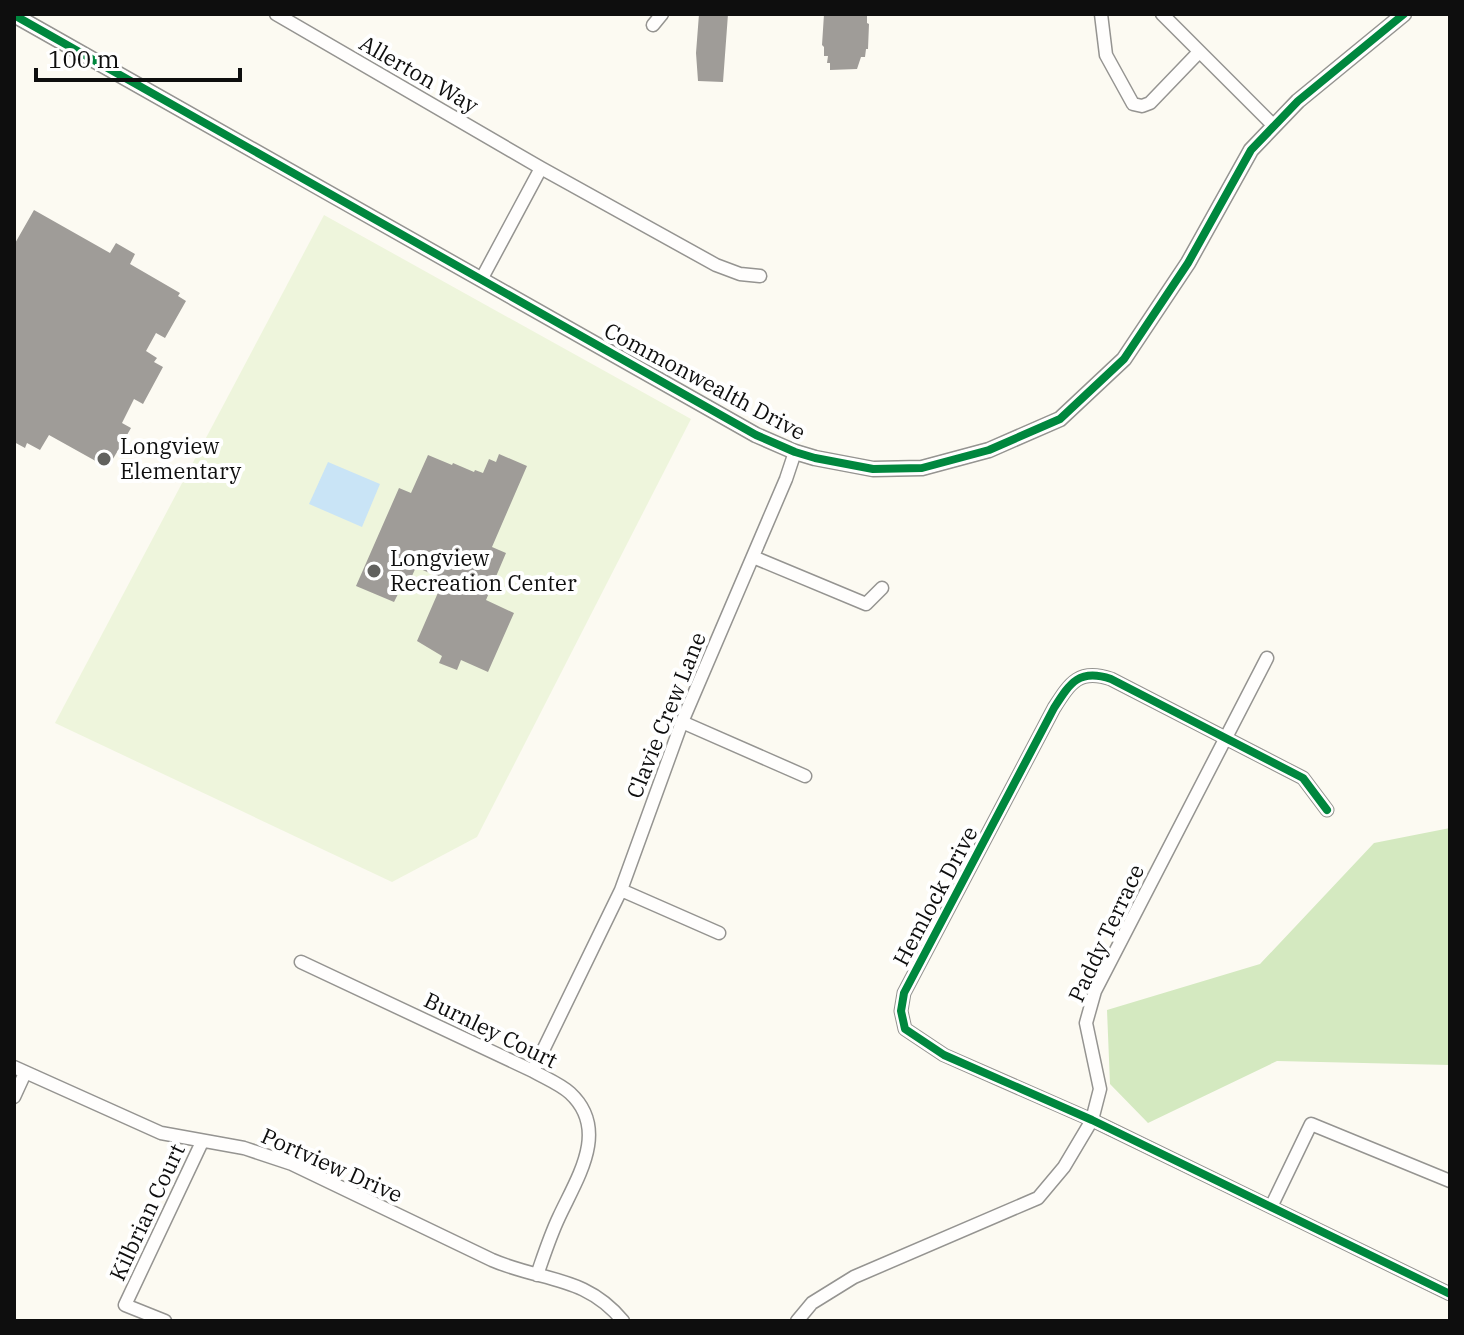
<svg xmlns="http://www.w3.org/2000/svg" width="1464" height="1335" font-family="'IBM Plex Serif',serif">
<rect width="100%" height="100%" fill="#fcfaf2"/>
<path fill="#d4e9c0" d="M 1450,828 L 1450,1065 L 1277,1061 L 1148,1123 L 1110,1084 L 1107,1010 L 1260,964 L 1374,843 Z"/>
<path fill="#eef5dc" d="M 324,215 L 691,419 L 477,837 L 392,882 L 55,723 Z"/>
<path fill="#c9e4f6" d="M 328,462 L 380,484 L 362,527 L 309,504 Z"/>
<path fill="#9f9c98" d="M 699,14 L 728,14 L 723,82 L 698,81 L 696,53 Z
M 824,14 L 867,15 L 867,23 L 869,24 L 868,49 L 866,49 L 865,57 L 861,57 L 857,69 L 830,70 L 830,63 L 827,63 L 828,56 L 824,56 L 824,47 L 822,45 Z
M 34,210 L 110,253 L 116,243 L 135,254 L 130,264 L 180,293 L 178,296 L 186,301 L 165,338 L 156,333 L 146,351 L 157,358 L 154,362 L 163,367 L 143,404 L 134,399 L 122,423 L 131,428 L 110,464 L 103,460 L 101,464 L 49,435 L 40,450 L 27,443 L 25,448 L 14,442 L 14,245 Z
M 499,454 L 527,466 L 492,547 L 506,553 L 486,600 L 514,613 L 488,672 L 461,660 L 457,670 L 439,663 L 442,656 L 417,641 L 440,588 L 434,575 L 416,567 L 404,594 L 399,592 L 394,602 L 356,586 L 399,488 L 411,493 L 428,455 L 452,465 L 453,463 L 474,472 L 475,470 L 483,473 L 489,459 L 496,462 Z"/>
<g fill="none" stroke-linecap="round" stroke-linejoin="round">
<g stroke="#959491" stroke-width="15">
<path id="minor" d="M 276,14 L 541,168 L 716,265 L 740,274 L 760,276
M 1101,14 L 1106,55 L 1133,104 L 1142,106 L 1150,103 L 1199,52
M 1162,14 L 1274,126
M 653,25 L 662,14
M 482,278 L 541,168
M 753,557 L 866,604 L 882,588
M 682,722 L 805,776
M 1327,810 L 1303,778 L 1111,679 C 1079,668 1070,683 1054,708 L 904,993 L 901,1011 L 905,1029 L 944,1055 L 1092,1120 L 1450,1294
M 621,890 L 719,933
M 301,962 L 533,1071 C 545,1078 560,1084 570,1093 C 610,1130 577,1178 559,1217 C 550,1236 544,1255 537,1275
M 14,1067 L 161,1133 L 244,1148 L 292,1164 L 492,1260 C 543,1282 585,1275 623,1321
M 533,1071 L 621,890 L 682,722 L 786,479 L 795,452
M 14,1097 L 25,1073
M 1271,1207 L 1311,1124 L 1450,1181
M 165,1321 L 125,1305 L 202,1142
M 797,1321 L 812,1303 L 854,1277 L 1038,1198 L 1064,1167 L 1092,1120 L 1100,1089 L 1086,1023 L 1095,991 L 1267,658"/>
</g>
<g stroke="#959491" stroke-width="17">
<path id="tertiary" d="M 14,15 L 756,435 L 795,452 L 815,458 L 873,469 L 922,468 L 989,450 L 1060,419 L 1124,359 L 1188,263 L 1251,150 L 1298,101 L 1404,14"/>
</g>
<use href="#minor" stroke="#fffefd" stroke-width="12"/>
<use href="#tertiary" stroke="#fffefd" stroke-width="14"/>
<g stroke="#fff" stroke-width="13">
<path id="cycleway" d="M 14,15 L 756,435 L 795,452 L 815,458 L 873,469 L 922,468 L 989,450 L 1060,419 L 1124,359 L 1188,263 L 1251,150 L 1298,101 L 1404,14
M 1327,810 L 1303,778 L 1111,679 C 1079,668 1070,683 1054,708 L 904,993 L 901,1011 L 905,1029 L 944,1055 L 1092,1120 L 1450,1294"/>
</g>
<use href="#cycleway" stroke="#00873e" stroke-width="8"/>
</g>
<g fill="#61615e" stroke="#fff" stroke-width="3">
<circle cx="104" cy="459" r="8"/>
<circle cx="374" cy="571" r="8"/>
</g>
<g text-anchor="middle" stroke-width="8" stroke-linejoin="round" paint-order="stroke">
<g font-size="22" fill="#0e0e0e" stroke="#fff">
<text transform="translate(419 74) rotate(30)" y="8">Allerton Way</text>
<text transform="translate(705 381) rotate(28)" y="8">Commonwealth Drive</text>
<text transform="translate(666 715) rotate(-68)" y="8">Clavie Crew Lane</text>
<text transform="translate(935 896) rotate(-62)" y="8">Hemlock Drive</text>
<text transform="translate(1106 933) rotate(-65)" y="8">Paddy Terrace</text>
<text transform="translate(491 1030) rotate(26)" y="8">Burnley Court</text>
<text transform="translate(332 1165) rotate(24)" y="8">Portview Drive</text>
<text transform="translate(147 1212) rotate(-65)" y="8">Kilbrian Court</text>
</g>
<g font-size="22" fill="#0e0e0e" stroke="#fff" text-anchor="start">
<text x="120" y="454">Longview<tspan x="120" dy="25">Elementary</tspan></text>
<text x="390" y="566">Longview<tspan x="390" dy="25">Recreation Center</tspan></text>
</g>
</g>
<rect width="1464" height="1335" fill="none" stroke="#0e0e0e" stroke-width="32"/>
<path d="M36 68v12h204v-12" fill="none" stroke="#0e0e0e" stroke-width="4"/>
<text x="48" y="68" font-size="24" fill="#0e0e0e" stroke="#ffffff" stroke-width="6" paint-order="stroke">100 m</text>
</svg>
